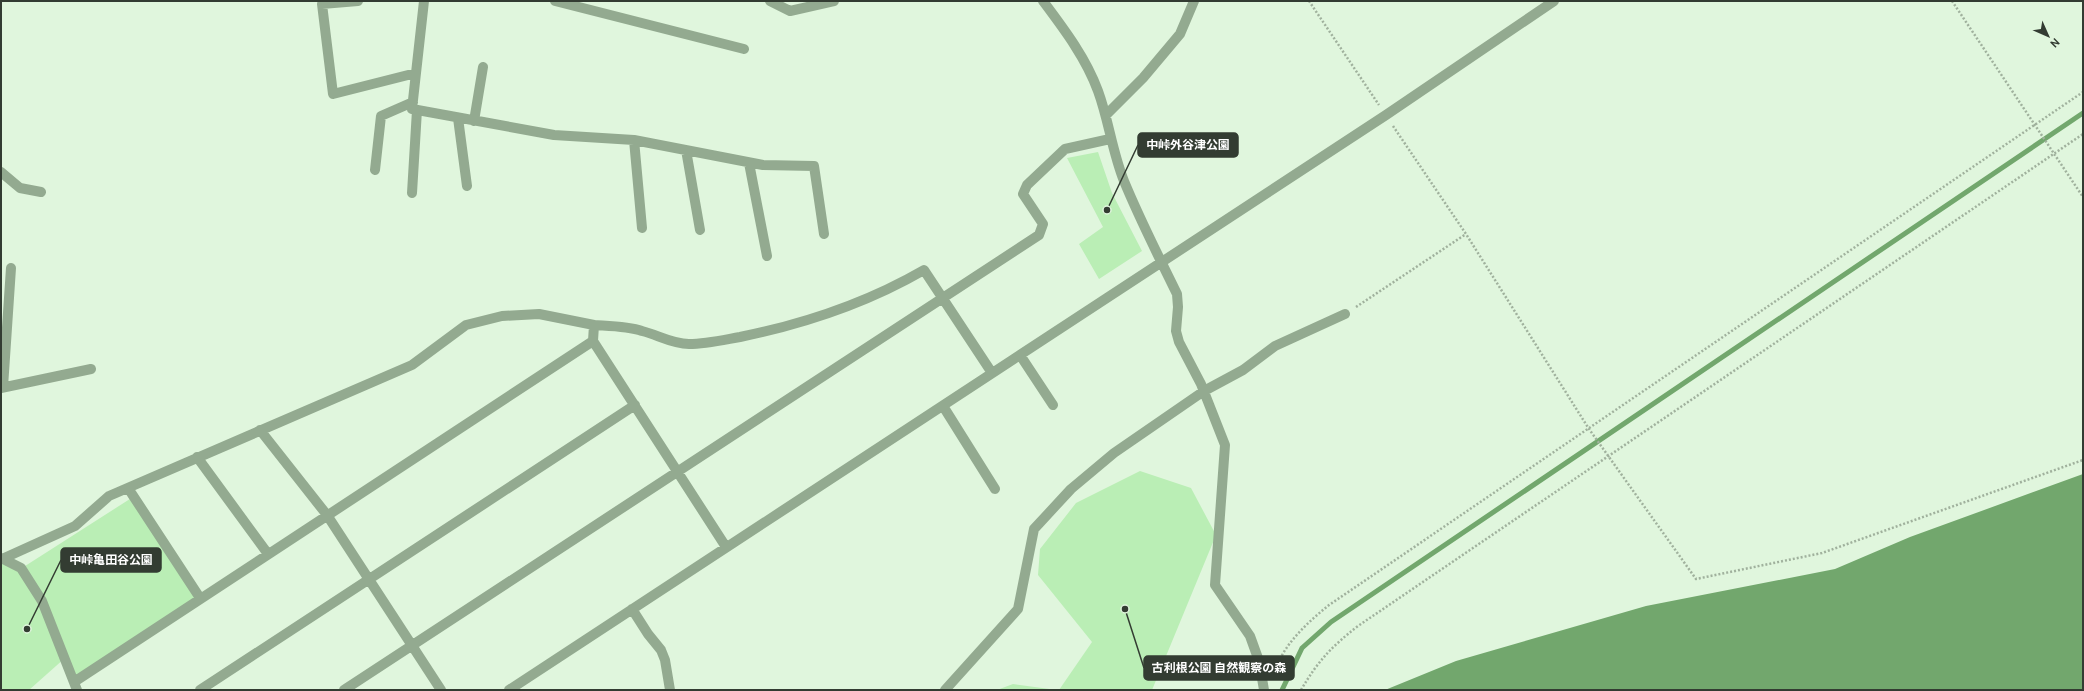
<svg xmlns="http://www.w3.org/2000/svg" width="2084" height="691" font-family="Cabin,'Noto Sans JP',sans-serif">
<rect width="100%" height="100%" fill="#e0f6dd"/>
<path fill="#baeeb5" d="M 1098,152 L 1112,193 L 1142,251 L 1099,279 L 1079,244 L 1103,227 L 1067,158 Z
M 1140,471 L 1191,488 L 1216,535 L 1152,690 L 1059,690 L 1092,642 L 1038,575 L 1040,549 L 1076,503 Z
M 133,497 L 200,598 L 74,682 L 65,658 L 29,690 L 1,690 L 1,558 L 22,568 Z
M 1013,684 L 1057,690 L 997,690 Z"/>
<path fill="#72a76d" d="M 2083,474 L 2083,690 L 1385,690 L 1456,661 L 1646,606 L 1835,569 L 1910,537 Z"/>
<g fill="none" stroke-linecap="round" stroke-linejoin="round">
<path stroke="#72a76d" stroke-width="5" d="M 1282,690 L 1302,648 L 1331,622 L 2083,113"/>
<path stroke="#a0b19d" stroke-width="2.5" stroke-dasharray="2 2" stroke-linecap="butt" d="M 1309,1 L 1379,105
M 1952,1 L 2083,197
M 1393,126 L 1466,234 L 1589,429 L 1696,579 L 1822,553 L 2083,460
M 1356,307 L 1466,234
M 1275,670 C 1285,643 1307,623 1329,605 L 2083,92
M 1301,690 C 1318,661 1331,647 1358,626 L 2083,134"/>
<path stroke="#93aa90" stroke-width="10" d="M 358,1 L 322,4 L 333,94 L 416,73
M 424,1 L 412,109 L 554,135 L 634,140 L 763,165 L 814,166 L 824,234
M 555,1 L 744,49
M 770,1 L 790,11 L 834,1
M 1043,1 C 1064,29 1086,58 1098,91 C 1109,121 1112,151 1124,181 C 1140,220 1159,257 1177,294 L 1178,307 L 1176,331 L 1179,342 L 1201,384 L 1225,445 L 1215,585 L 1250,636 L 1259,661 L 1264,690
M 1106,115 L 1143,78 L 1180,34 L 1194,1
M 458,118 L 467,186
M 474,121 L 483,67
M 634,140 L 642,228
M 686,150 L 700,230
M 749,163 L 767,256
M 375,170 L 381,116 L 413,102
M 1,172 L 20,188 L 41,192
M 412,193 L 417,110
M 594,325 C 610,326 628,326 642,331 C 658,335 672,344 689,344 C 706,344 723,340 740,337 C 804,324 867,303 924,270 L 992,373
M 1020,355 L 1053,405
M 3,387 L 11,268
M 1,388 L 91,369
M 943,406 L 995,489
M 260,430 L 327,515 L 441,690
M 197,457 L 268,554
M 128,488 L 200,598
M 1,558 L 21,568 L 42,601 L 77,690
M 2,559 L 75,526 L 109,496 L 412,365 L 466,325 L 502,316 L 539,314 L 594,325 L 593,341
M 632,609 L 648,634 L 661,650 L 665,660 L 670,690
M 74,682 L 593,341 L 726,547
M 200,690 L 635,405
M 344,690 L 1039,235 L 1043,224 L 1023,194 L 1027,185 L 1065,149 L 1110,139
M 509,690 L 1386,115 L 1554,1
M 945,690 L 1018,609 L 1034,529 L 1071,489 L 1114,453 L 1204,391 L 1243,370 L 1275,346 L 1345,314"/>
</g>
<path fill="none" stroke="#333c32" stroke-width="1.5" d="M1107 210L1138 145M27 629L61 560M1125 609L1144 668"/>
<g fill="#333c32" stroke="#e0f6dd" stroke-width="1.5">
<circle cx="1107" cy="210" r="4"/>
<circle cx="27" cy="629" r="4"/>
<circle cx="1125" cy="609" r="4"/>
</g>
<g fill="#333c32" stroke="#333c32" stroke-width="1.5">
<rect x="1138" y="133" width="100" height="24" rx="4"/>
<rect x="61" y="548" width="100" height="24" rx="4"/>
<rect x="1144" y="656" width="150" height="24" rx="4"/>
</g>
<g font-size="12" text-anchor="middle" font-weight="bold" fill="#fff">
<text x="1188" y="149">中峠外谷津公園</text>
<text x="111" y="564">中峠亀田谷公園</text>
<text x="1219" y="672">古利根公園 自然観察の森</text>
</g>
<rect width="2084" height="691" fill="none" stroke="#333c32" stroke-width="4"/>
<g transform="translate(2048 36) rotate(135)" stroke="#e0f6dd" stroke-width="3" paint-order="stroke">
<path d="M0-3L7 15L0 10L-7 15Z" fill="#333c32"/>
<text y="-6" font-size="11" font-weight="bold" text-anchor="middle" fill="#333c32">N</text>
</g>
</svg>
